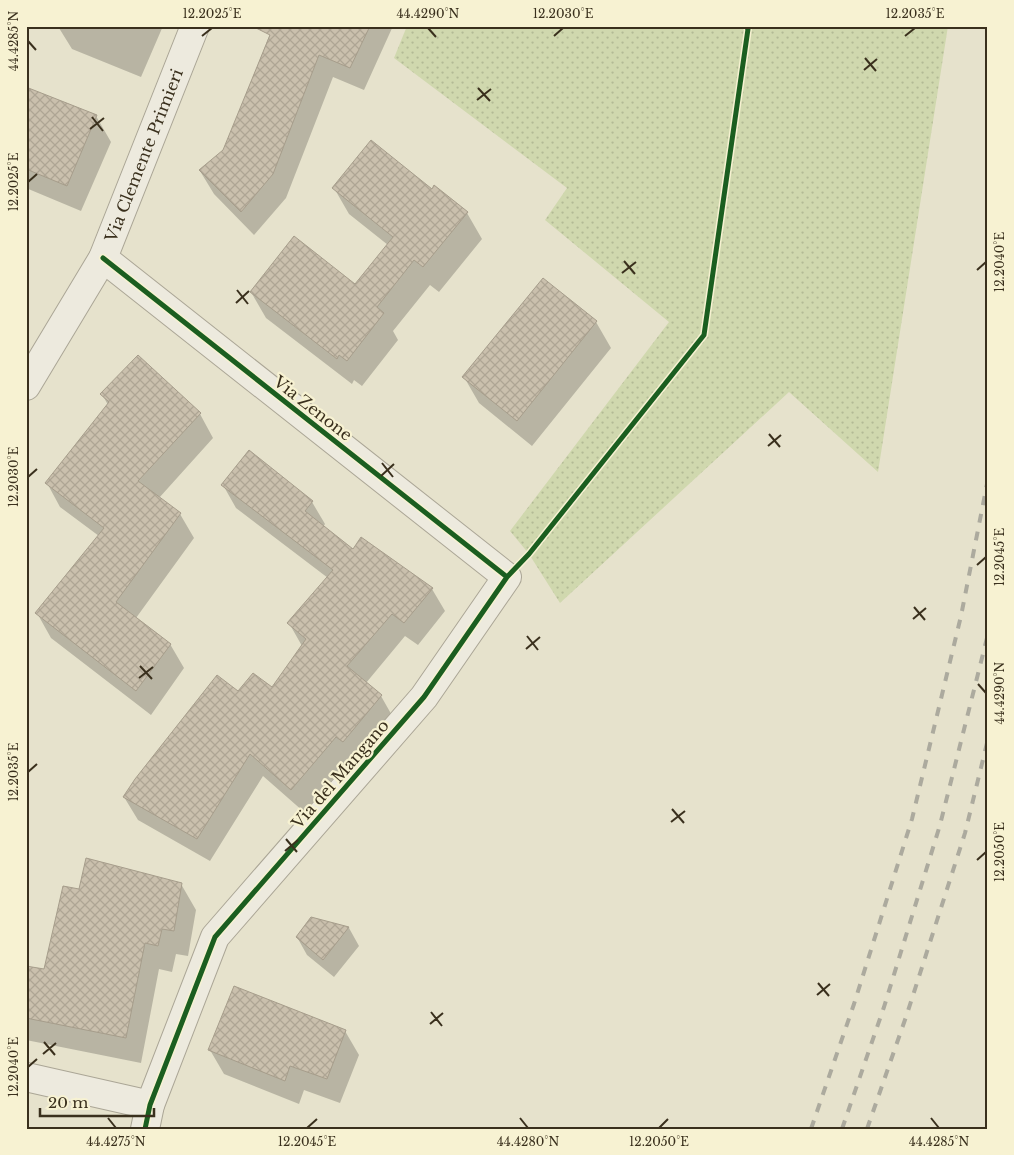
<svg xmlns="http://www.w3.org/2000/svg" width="1014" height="1155" font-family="'Libre Baskerville',serif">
<defs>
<pattern id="green-dots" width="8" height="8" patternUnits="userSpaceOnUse" patternTransform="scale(1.25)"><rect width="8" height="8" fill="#d0d8ae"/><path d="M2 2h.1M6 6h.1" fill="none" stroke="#b3ba95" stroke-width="1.8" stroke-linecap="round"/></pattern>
<pattern id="building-cross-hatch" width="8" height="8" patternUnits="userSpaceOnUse" patternTransform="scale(1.25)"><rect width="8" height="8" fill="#cac0ad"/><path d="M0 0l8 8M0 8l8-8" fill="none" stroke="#aea594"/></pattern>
</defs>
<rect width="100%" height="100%" fill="#e6e2cc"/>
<path fill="url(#green-dots)" d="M 407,26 L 948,26 L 878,472 L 789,392 L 560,603 L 529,554 L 510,531 L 669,322 L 545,220 L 567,188 L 394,58 Z"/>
<path fill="#0003" d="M 56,26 L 163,26 L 141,77 L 72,49 L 59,28 Z
M 273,26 L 393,26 L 364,90 L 333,77 L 286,198 L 254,235 L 214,194 L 200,171 L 224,151 Z
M 26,88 L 96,116 L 111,142 L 81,211 L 26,188 Z
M 334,188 L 432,191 L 467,213 L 482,239 L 439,292 L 430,285 L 393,331 L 398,340 L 362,386 L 354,380 L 352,384 L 266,318 L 251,292 L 355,286 L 388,245 L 349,214 Z
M 543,279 L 596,322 L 611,348 L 532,446 L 479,403 L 464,377 Z
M 102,394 L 200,414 L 213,438 L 159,498 L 180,514 L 194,538 L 136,618 L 170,644 L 184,668 L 151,715 L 51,638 L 37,613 L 99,536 L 60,507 L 47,483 L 108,405 Z
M 223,485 L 312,502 L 325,524 L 323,527 L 353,550 L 432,589 L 445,611 L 418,645 L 405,636 L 366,683 L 381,696 L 394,719 L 357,764 L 350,759 L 304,812 L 263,776 L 210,861 L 138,820 L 124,797 L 238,693 L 273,688 L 302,646 L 289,623 L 328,578 L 236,508 Z
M 181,884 L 196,910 L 188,956 L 176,954 L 172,972 L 159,969 L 141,1063 L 26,1040 L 26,967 L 45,971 L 80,890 Z
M 312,918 L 349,928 L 359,946 L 334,977 L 307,955 L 297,937 Z
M 345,1031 L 359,1055 L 340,1103 L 304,1090 L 299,1104 L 224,1074 L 210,1050 Z"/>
<path fill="url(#building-cross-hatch)" stroke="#a69d8b" d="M 252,26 L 370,26 L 350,68 L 319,55 L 273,174 L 241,212 L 199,170 L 223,150 L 270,35 Z
M 26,87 L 97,115 L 67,186 L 26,169 Z
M 371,140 L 432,189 L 434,185 L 468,212 L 423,267 L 414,260 L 377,307 L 384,313 L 347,361 L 339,355 L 337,359 L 250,292 L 294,236 L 355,284 L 393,237 L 332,188 Z
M 543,278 L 597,321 L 517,421 L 462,377 Z
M 138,355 L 201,413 L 138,481 L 181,513 L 116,602 L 171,644 L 136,691 L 35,613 L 104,528 L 45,483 L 109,402 L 100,394 Z
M 249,450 L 313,501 L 305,511 L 353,549 L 361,537 L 433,588 L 404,623 L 392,614 L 347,666 L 382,695 L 343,742 L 336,737 L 291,790 L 250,754 L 197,839 L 123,797 L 135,779 L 217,675 L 238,691 L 253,673 L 272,687 L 306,639 L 287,623 L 333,570 L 221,485 Z
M 86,858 L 182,883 L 174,931 L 162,929 L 158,946 L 145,943 L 126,1038 L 26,1018 L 26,966 L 44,969 L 63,886 L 79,889 Z
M 311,917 L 349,927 L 323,960 L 296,937 Z
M 234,986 L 346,1030 L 327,1079 L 290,1066 L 285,1081 L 208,1050 Z"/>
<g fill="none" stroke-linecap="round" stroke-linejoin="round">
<g stroke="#aba696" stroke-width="30">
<g id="minor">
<path d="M 103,258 L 507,577 L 424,697 L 215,937 L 150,1105 L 145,1129"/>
<path id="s1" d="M 26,386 L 103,258 L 195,26"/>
<path d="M 26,1077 L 150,1105"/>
</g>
</g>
<use href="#minor" stroke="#edeade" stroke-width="28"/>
<path stroke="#acaa9e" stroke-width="4" stroke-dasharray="9 9" stroke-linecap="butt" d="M 811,1129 L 854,1004 L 912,819 L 961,616 L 988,479
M 842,1129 L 884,1007 L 940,825 L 988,634
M 867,1129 L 907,1014 L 965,833 L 988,739"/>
<g stroke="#f7f2d2" stroke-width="8">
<path id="cycleway" d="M 103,258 L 507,577
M 145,1129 L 150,1105 L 215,937 L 424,697 L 507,577 L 529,554 L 704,335 L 748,29 L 746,26"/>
</g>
<use href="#cycleway" stroke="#1b5e20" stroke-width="5"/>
</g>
<path fill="none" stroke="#3a301d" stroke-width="2" d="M 428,28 L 436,37M 202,36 L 212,28M 554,36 L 563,28M 905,36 L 915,28M 28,41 L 36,50M 865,58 L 876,71M 864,70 L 877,59M 478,88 L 490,101M 477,100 L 491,89M 92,117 L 103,131M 90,129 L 104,118M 28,182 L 37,174M 624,261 L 635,274M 977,270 L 986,262M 622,273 L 636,262M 237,290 L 248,304M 236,303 L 249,291M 769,434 L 780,447M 768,446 L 781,435M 382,463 L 393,477M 381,476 L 394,464M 28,477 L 37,469M 977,565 L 986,557M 914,607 L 925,620M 913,619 L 926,608M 527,636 L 538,650M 526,649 L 540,637M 140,666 L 152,679M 139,678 L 153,667M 978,684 L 986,693M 28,772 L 37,764M 672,809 L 684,823M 671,822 L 685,811M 286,839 L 297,852M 285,851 L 298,840M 977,860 L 986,852M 818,983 L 829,996M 817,995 L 830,984M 431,1012 L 442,1026M 430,1024 L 443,1013M 44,1042 L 55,1055M 43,1054 L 56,1043M 28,1067 L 37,1059M 108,1118 L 116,1128M 520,1118 L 528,1128M 931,1118 L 939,1128M 307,1128 L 317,1119M 659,1128 L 668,1119"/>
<g text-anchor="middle" stroke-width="4.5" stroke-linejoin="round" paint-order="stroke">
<g font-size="16" fill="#3a301d" stroke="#f7f2d2">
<text dy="6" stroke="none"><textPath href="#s1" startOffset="260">Via Clemente Primieri</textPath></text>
<text transform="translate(313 408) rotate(38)" y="6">Via Zenone</text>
<text transform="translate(340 774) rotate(-49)" y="6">Via del Mangano</text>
</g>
</g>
<rect width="1014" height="1155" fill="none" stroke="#f7f2d2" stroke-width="55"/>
<path d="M40 1108v8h114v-8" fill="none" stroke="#3a301d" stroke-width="2.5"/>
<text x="48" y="1108" font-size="15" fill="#3a301d" stroke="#f7f2d2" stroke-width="4" paint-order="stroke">20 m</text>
<rect x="28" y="28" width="958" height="1100" fill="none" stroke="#3a301d" stroke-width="2"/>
<g font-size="12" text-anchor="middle" fill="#3a301d">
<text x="212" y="18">12.2025°E</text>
<text x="428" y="18">44.4290°N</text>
<text x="563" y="18">12.2030°E</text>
<text x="915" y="18">12.2035°E</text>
<text transform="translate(14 41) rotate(-90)" y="4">44.4285°N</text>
<text transform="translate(14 182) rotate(-90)" y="4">12.2025°E</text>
<text transform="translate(1000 262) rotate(-90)" y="4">12.2040°E</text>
<text transform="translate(14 477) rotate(-90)" y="4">12.2030°E</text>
<text transform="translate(1000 557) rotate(-90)" y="4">12.2045°E</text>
<text transform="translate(1000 693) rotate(-90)" y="4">44.4290°N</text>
<text transform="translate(14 772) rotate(-90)" y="4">12.2035°E</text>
<text transform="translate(1000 852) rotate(-90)" y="4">12.2050°E</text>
<text transform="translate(14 1067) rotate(-90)" y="4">12.2040°E</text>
<text x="116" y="1146">44.4275°N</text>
<text x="307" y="1146">12.2045°E</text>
<text x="528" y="1146">44.4280°N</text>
<text x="659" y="1146">12.2050°E</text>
<text x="939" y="1146">44.4285°N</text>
</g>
</svg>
